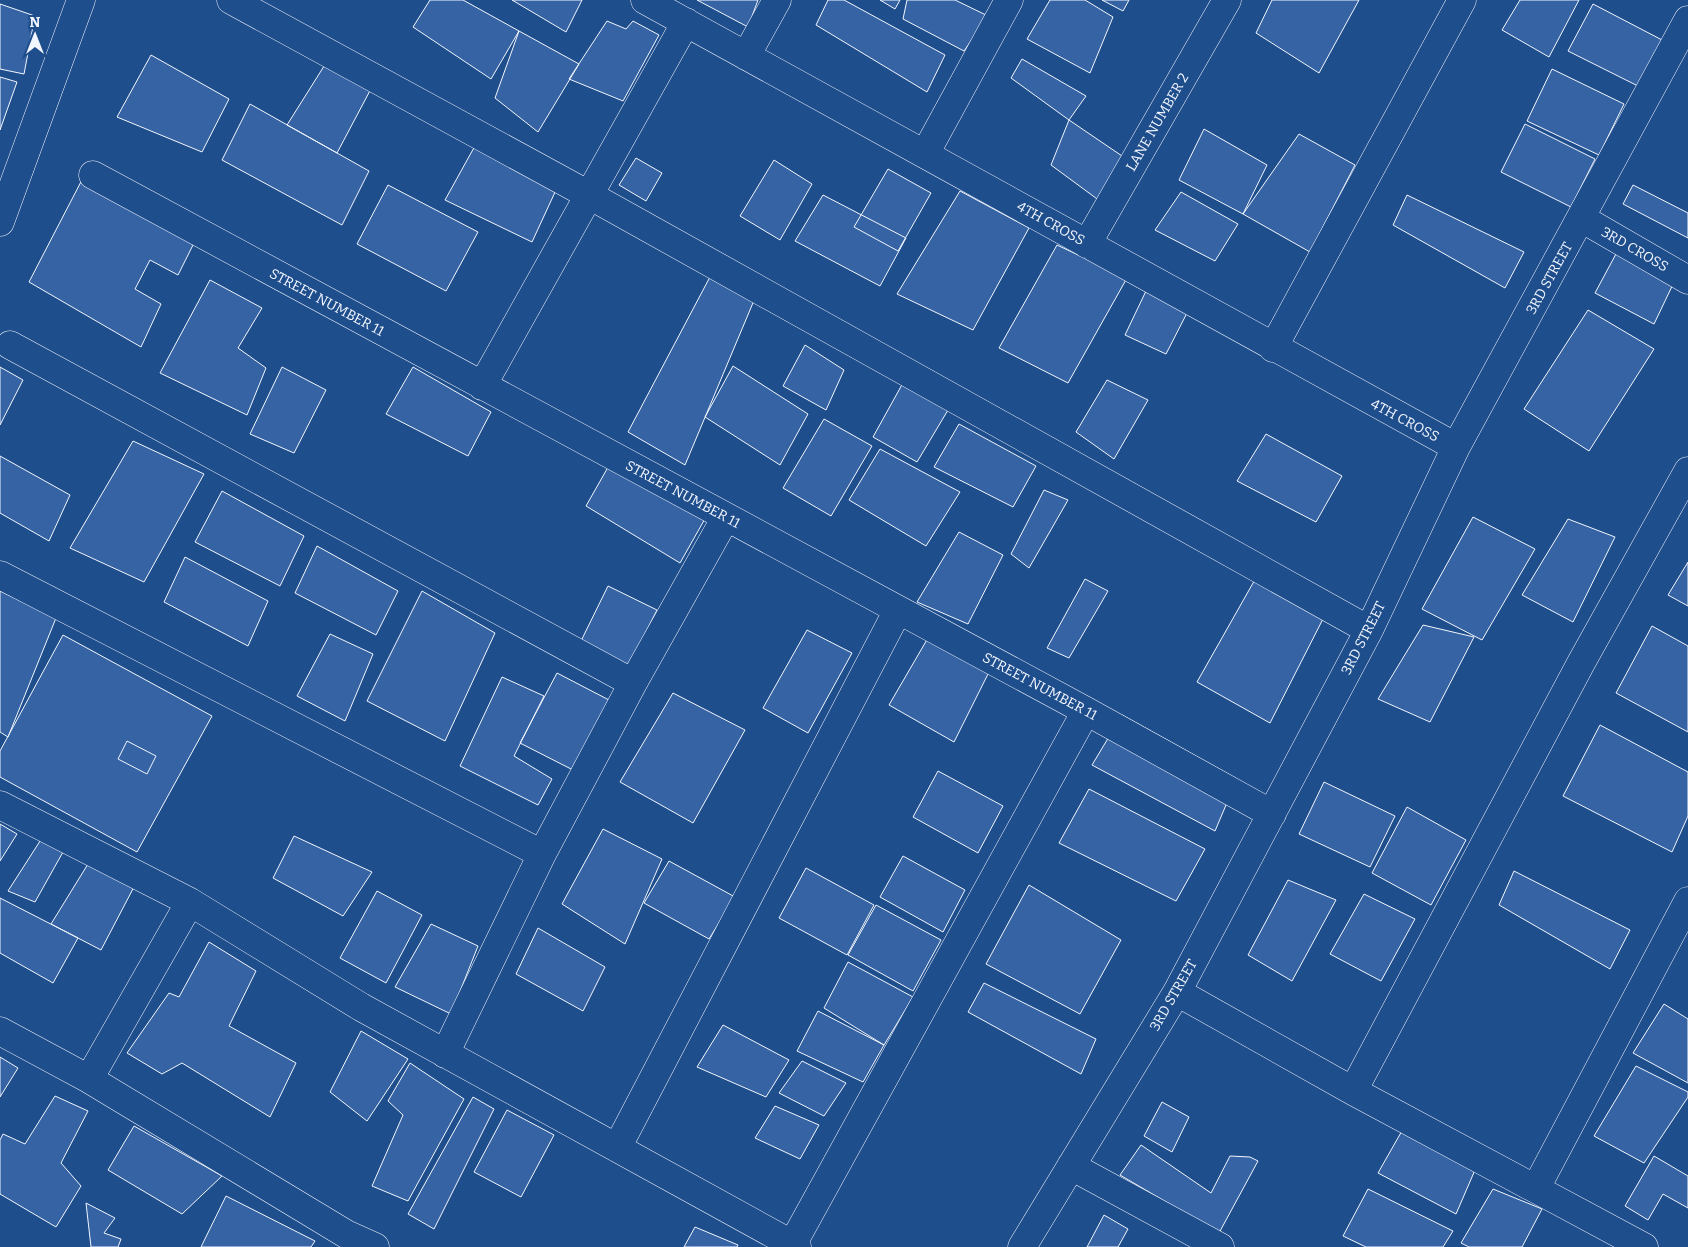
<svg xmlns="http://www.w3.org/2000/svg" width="1688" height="1247" font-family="Bitter,serif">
<rect width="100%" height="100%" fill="#1f4e8c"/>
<path fill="#3563a3" stroke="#f2f6ff" d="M 430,0 L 463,0 L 519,31 L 491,79 L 413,27 Z
M 512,0 L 582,0 L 566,32 Z
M 697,0 L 758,0 L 748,27 Z
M 828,0 L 844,0 L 945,55 L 927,92 L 816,25 Z
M 880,0 L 900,0 L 895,9 Z
M 907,0 L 955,0 L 988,16 L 964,51 L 903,19 Z
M 1050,0 L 1085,0 L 1113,17 L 1090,73 L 1027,39 Z
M 1102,0 L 1129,0 L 1123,11 Z
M 1272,0 L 1359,0 L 1319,73 L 1256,33 Z
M 1520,0 L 1579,0 L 1549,57 L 1502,30 Z
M 0,4 L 35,16 L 24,74 L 0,69 Z
M 1593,4 L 1664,41 L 1640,87 L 1568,51 Z
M 607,21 L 626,29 L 633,21 L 659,35 L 623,101 L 569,79 Z
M 519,31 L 579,64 L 538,132 L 495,98 Z
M 151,55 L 229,99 L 202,152 L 117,117 Z
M 1022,59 L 1086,96 L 1069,120 L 1011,78 Z
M 326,63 L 373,85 L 337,153 L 287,125 Z
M 1552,69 L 1624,104 L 1599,155 L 1527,121 Z
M 0,77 L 17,82 L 0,130 Z
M 250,104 L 369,171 L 342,225 L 222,160 Z
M 1069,120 L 1125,158 L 1108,207 L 1051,165 Z
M 1525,124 L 1595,159 L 1571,207 L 1501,172 Z
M 1204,129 L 1267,165 L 1243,214 L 1179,180 Z
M 1299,134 L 1355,165 L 1310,252 L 1243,214 Z
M 476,144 L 556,190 L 532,242 L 445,200 Z
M 636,158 L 662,173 L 646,201 L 619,185 Z
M 774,160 L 812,184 L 780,240 L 740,216 Z
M 888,169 L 931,193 L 898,251 L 854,227 Z
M 85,174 L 198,235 L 178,275 L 150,260 L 135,289 L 161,304 L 141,347 L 29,282 Z
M 388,185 L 478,232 L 446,291 L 357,244 Z
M 1633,185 L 1688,213 L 1688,238 L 1623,204 Z
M 960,191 L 1029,228 L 973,330 L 897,294 Z
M 1181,192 L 1238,224 L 1215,261 L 1155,230 Z
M 823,195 L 906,238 L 880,286 L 795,241 Z
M 1407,195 L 1524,252 L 1505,288 L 1393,225 Z
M 1057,245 L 1127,278 L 1068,383 L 999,348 Z
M 1617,252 L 1676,278 L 1654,324 L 1595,293 Z
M 711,275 L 755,298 L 685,465 L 628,432 Z
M 210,280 L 262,308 L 238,348 L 266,368 L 247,415 L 160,373 Z
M 1146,291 L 1188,311 L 1166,354 L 1125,335 Z
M 1588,310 L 1654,349 L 1589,451 L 1524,409 Z
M 805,345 L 844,370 L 826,410 L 783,386 Z
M 733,366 L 808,414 L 780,465 L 705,417 Z
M 0,367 L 23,380 L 0,425 Z
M 282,367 L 326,390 L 294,453 L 250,434 Z
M 413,367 L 491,412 L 468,456 L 386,414 Z
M 1107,380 L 1148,400 L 1114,459 L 1076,432 Z
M 904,381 L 951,405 L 917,462 L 873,437 Z
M 824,419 L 872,446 L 831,516 L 783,488 Z
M 959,424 L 1036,466 L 1013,507 L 934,467 Z
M 1266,434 L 1342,476 L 1316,522 L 1237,481 Z
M 133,441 L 204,474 L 144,582 L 70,548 Z
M 620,446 L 715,501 L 680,563 L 586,506 Z
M 880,449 L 960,492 L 926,546 L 849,500 Z
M 0,456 L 70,495 L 49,541 L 0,513 Z
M 1044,490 L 1068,500 L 1029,568 L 1011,554 Z
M 222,491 L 304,536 L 280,586 L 195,542 Z
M 1473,517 L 1535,549 L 1482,640 L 1422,609 Z
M 1568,519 L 1615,537 L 1573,622 L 1522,595 Z
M 959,532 L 1003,555 L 968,624 L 917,602 Z
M 317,546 L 398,591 L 376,635 L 295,593 Z
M 185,557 L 268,601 L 248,646 L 164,602 Z
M 1688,562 L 1688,606 L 1668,595 Z
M 1257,576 L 1326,613 L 1270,723 L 1197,682 Z
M 1085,579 L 1108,591 L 1069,658 L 1047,648 Z
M 608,586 L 657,610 L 628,667 L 580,643 Z
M 0,591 L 56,618 L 8,737 L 0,732 Z
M 422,591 L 495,633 L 445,741 L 367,701 Z
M 939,619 L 1000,650 L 954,742 L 889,705 Z
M 1423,625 L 1474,637 L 1430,722 L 1378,699 Z
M 1652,626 L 1688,646 L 1688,732 L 1616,693 Z
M 807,630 L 852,653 L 808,733 L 763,708 Z
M 330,634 L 373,654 L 345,721 L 297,696 Z
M 63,635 L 212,716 L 137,852 L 0,777 L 0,751 Z
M 557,673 L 609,700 L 573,770 L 520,743 Z
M 502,677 L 544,696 L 514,756 L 552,779 L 538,805 L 460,766 Z
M 673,693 L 745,730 L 693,823 L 620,782 Z
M 1122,715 L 1237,779 L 1215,831 L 1092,765 Z
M 1600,725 L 1688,772 L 1688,816 L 1672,852 L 1563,796 Z
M 127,741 L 156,756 L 147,774 L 118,759 Z
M 938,771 L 1003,806 L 978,853 L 913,817 Z
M 1324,782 L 1395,816 L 1370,867 L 1299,834 Z
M 1089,789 L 1205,849 L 1176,901 L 1059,843 Z
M 1407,807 L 1466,840 L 1431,905 L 1372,873 Z
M 0,824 L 17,834 L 0,861 Z
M 603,829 L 662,859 L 625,944 L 562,904 Z
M 294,836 L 372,872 L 343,916 L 273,878 Z
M 42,838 L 63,852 L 35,902 L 8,891 Z
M 903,856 L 965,890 L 943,932 L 880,897 Z
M 669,861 L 735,897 L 709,939 L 644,903 Z
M 88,864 L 135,885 L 101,950 L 51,924 Z
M 806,868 L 874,905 L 847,955 L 779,918 Z
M 1514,871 L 1630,930 L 1610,969 L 1499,905 Z
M 1288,880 L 1336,900 L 1292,981 L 1248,955 Z
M 1029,885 L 1121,940 L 1080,1014 L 986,964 Z
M 377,891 L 422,915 L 386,983 L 340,958 Z
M 1364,894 L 1415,919 L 1381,981 L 1330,954 Z
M 0,898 L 78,938 L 53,983 L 0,953 Z
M 876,905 L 941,940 L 913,991 L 848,955 Z
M 431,924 L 478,946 L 451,1014 L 395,987 Z
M 538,928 L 605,967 L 583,1011 L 516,974 Z
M 209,942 L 256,971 L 229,1026 L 296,1063 L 270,1117 L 182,1063 L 162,1074 L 127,1053 L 169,993 L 179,997 Z
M 848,962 L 913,997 L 884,1045 L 824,1008 Z
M 984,983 L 1096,1039 L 1081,1074 L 968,1012 Z
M 1664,1004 L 1688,1019 L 1688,1083 L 1633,1053 Z
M 818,1011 L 884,1045 L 863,1082 L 797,1051 Z
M 723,1025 L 789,1060 L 766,1097 L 697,1067 Z
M 361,1031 L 408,1059 L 367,1121 L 330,1092 Z
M 0,1057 L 18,1068 L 0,1097 Z
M 802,1061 L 846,1083 L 824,1116 L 779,1093 Z
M 410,1063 L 464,1099 L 408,1201 L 372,1186 L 403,1115 L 388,1101 Z
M 1636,1066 L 1688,1092 L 1688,1097 L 1644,1163 L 1594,1136 Z
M 55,1096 L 88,1111 L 61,1163 L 81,1186 L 56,1227 L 0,1194 L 0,1140 L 3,1134 L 25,1144 Z
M 473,1097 L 494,1109 L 434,1229 L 408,1214 Z
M 1162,1102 L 1189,1117 L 1172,1152 L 1144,1136 Z
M 775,1106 L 819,1125 L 800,1159 L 755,1138 Z
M 507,1110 L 554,1135 L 521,1197 L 474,1172 Z
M 134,1126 L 222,1176 L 182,1214 L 108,1170 Z
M 1403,1129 L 1475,1170 L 1456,1214 L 1378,1173 Z
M 1141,1145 L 1211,1193 L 1230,1156 L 1250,1157 L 1258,1161 L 1219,1233 L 1120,1175 Z
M 1654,1156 L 1688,1176 L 1688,1208 L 1663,1194 L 1648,1220 L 1625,1206 Z
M 1368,1189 L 1453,1231 L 1443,1247 L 1366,1247 L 1343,1236 Z
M 1493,1189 L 1542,1209 L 1522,1247 L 1469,1247 L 1461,1243 Z
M 226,1196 L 315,1241 L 311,1247 L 201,1247 Z
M 86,1203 L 115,1218 L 104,1233 L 121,1239 L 118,1247 L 91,1247 Z
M 1104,1215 L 1128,1229 L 1118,1247 L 1087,1247 Z
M 695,1227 L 738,1245 L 737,1247 L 684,1247 Z"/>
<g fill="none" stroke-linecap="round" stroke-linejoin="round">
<g stroke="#f2f6ff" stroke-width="29">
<path id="minor" d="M 231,0 L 589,195 L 1369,630
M 645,0 L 1456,447
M 746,56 L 777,0
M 925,154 L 1009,0
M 93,175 L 1086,711 L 1272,814
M 1581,218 L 1688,280
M 0,222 L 81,0
M 1087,244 L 1227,0
M 10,345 L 633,683
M 1273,348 L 1462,0
M 482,386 L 686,22
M 0,575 L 542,854
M 0,805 L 190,902 L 361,1007 L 797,1247
M 190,902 L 89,1079 L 346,1234 L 375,1247
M 1177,992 L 1353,1091 L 1644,1247
M 0,1031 L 89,1079
M 445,1054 L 542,854 L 633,683 L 726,517
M 1353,1091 L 1581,663 L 1688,471
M 617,1148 L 898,610
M 1071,1166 L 1220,1247
M 1536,1188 L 1688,901
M 792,1245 L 1086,711
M 1022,1247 L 1177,992 L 1369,630 L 1456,447 L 1688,20"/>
</g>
<use href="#minor" stroke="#1f4e8c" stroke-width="28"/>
</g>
<g text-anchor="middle" stroke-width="4" stroke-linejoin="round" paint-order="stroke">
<g font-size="14" fill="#f2f6ff" stroke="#1f4e8c">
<text transform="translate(1157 122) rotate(-60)" y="5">LANE NUMBER 2</text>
<text transform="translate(1051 223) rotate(29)" y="5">4TH CROSS</text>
<text transform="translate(1635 249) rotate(30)" y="5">3RD CROSS</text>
<text transform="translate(1549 278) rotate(-61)" y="5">3RD STREET</text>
<text transform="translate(327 302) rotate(28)" y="5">STREET NUMBER 11</text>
<text transform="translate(1405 420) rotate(28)" y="5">4TH CROSS</text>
<text transform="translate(683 494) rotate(28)" y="5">STREET NUMBER 11</text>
<text transform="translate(1363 638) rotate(-63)" y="5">3RD STREET</text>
<text transform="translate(1040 686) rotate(28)" y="5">STREET NUMBER 11</text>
<text transform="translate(1173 995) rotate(-60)" y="5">3RD STREET</text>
</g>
</g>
<g transform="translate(35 35)" stroke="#1f4e8c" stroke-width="4" paint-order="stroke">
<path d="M0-4L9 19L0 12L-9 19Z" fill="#f2f6ff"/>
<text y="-8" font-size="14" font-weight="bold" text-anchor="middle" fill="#f2f6ff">N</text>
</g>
</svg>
